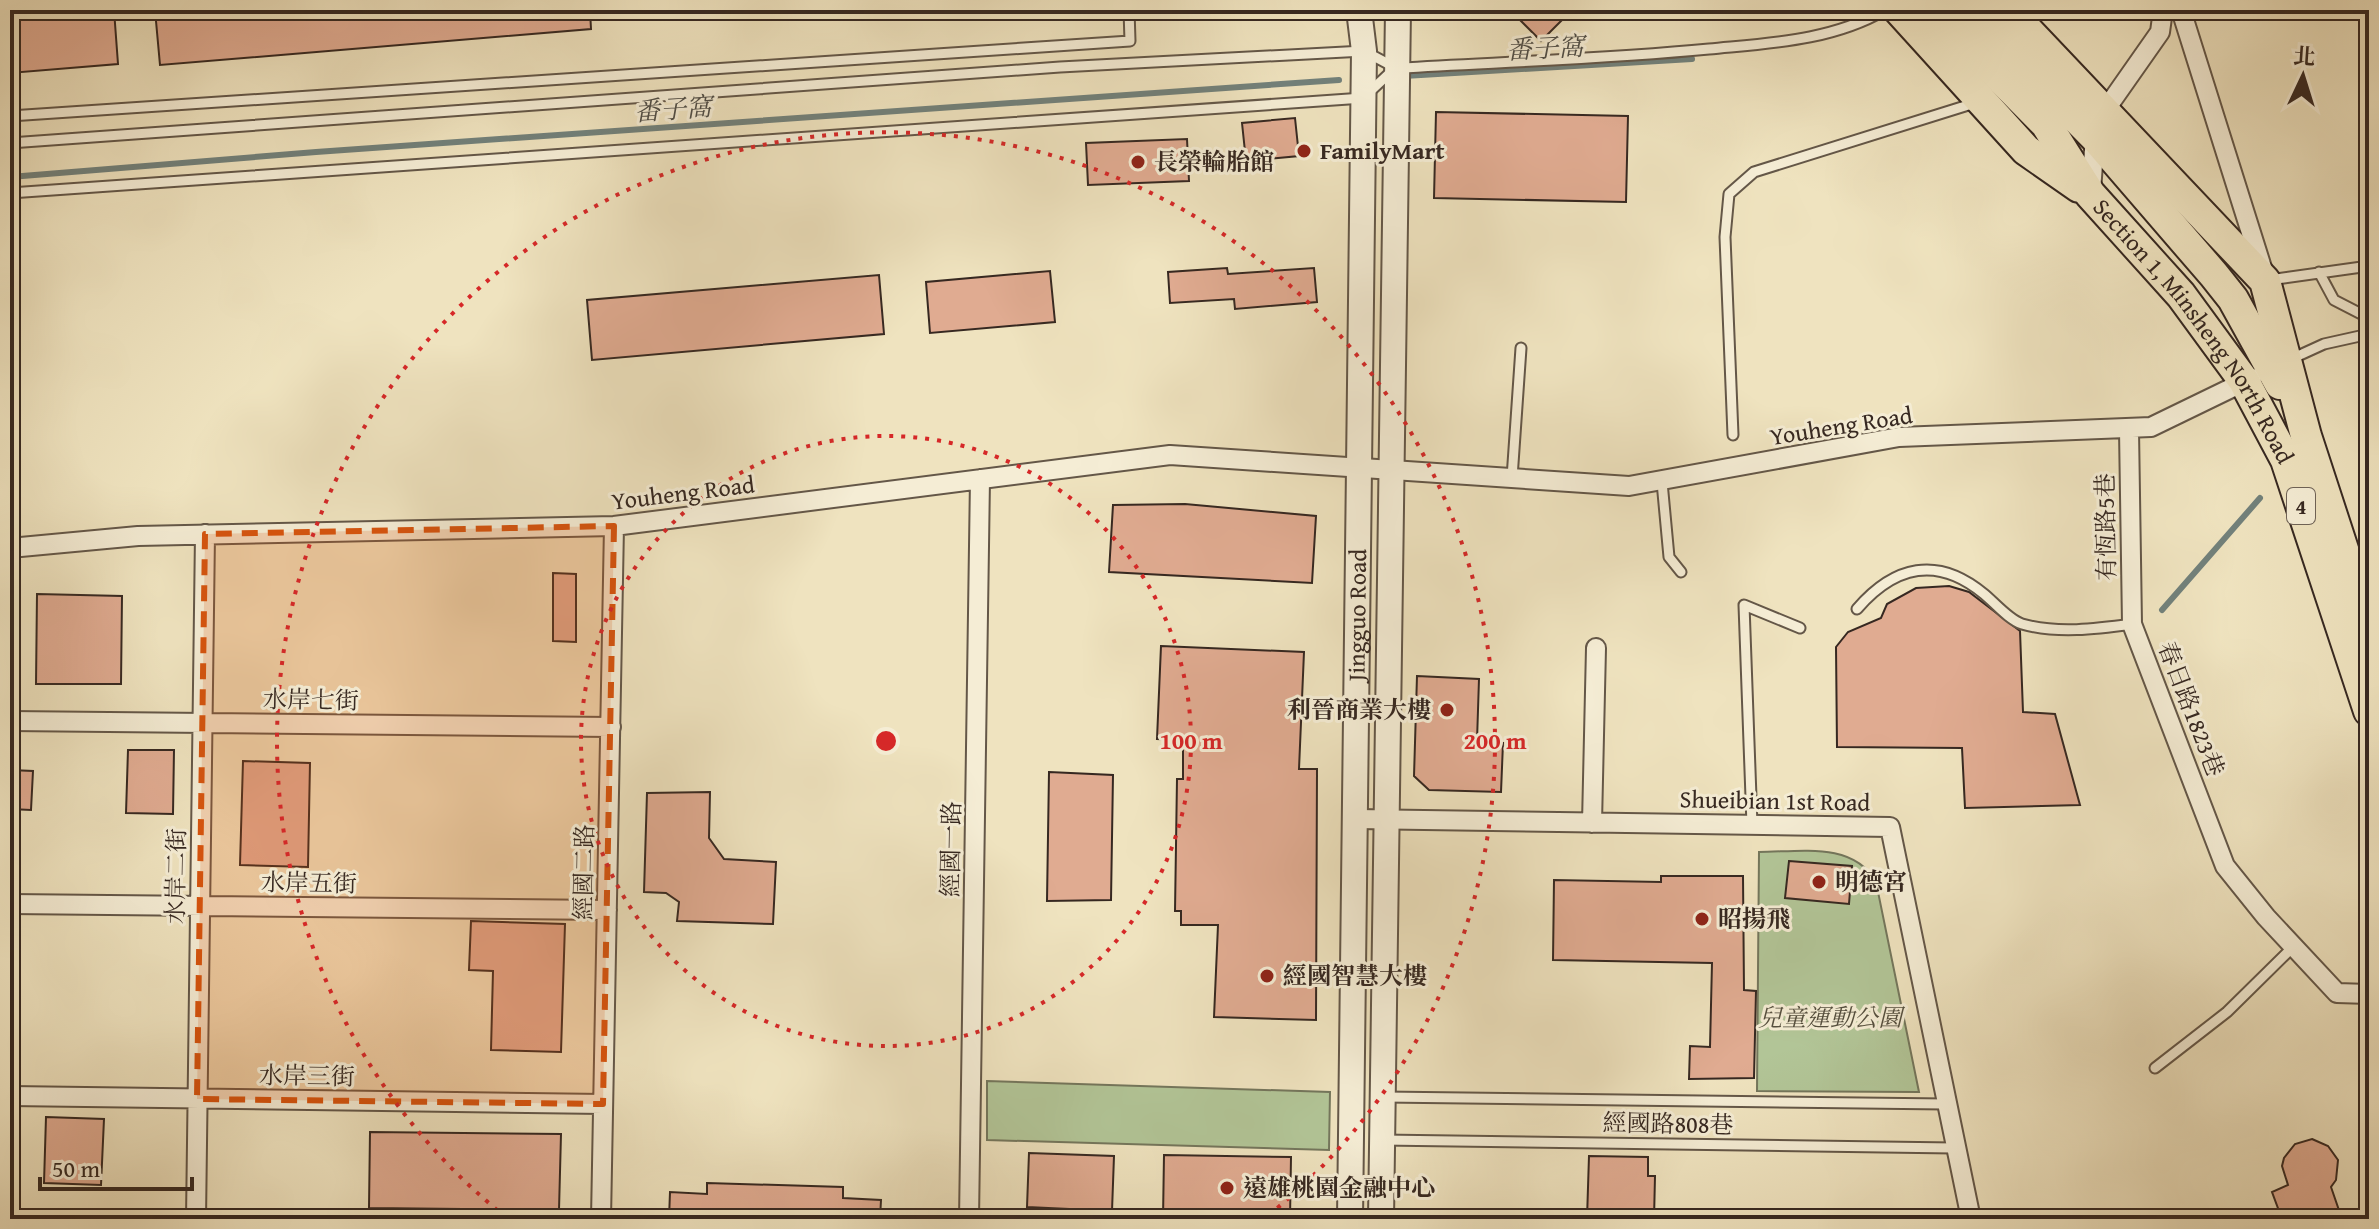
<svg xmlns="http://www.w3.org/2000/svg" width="2379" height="1229" font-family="'Gentium Book Plus','Noto Serif TC',serif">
<rect width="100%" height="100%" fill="#efe3bf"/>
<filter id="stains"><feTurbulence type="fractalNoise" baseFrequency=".0025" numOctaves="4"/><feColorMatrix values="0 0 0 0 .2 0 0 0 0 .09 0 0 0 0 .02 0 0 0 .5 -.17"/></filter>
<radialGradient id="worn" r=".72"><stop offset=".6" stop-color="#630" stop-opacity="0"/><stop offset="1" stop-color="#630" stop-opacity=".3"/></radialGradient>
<path fill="#b2c597" stroke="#74765c" stroke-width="2" d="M 1759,852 C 1799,852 1853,841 1876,882 L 1919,1092 L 1757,1091 Z
M 987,1081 L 1330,1092 L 1329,1150 L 987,1140 Z"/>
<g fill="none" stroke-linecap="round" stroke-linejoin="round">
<path stroke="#72817b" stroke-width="6" d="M 1404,76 L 1692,59
M 10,177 L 316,152 L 1339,80
M 2162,610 L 2260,498"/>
</g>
<path fill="#e0ab91" stroke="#362821" stroke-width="2" d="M 10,10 L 114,10 L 118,64 L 10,73 Z
M 155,10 L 590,10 L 591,29 L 160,65 Z
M 1510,10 L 1572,10 L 1541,41 Z
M 1436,112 L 1628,116 L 1626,202 L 1434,198 Z
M 1295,118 L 1299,156 L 1246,161 L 1242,123 Z
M 1187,139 L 1189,181 L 1088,185 L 1086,143 Z
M 1227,268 L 1228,274 L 1314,268 L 1317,302 L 1235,309 L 1234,299 L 1170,303 L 1168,272 Z
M 1050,271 L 1055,322 L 930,333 L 926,282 Z
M 879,275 L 884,334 L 592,360 L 587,300 Z
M 1185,504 L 1316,516 L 1312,583 L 1109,572 L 1113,505 Z
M 553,573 L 576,574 L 576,642 L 553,641 Z
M 1949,586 L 1969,592 L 2020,631 L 2023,712 L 2055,714 L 2080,805 L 1965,808 L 1962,748 L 1837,747 L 1836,647 L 1848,632 L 1881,618 L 1887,604 L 1916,588 Z
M 37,594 L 122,596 L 121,684 L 36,684 Z
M 1161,646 L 1304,652 L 1299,769 L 1317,769 L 1316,1020 L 1214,1017 L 1218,925 L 1181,925 L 1181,911 L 1175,911 L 1177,779 L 1183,779 L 1183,740 L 1157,739 Z
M 1417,676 L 1479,679 L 1477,741 L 1503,743 L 1501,792 L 1429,790 L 1414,776 Z
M 128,750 L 174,750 L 173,814 L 126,813 Z
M 243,761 L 310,763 L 308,867 L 240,865 Z
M 10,770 L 33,771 L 31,810 L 10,809 Z
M 1049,772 L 1113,775 L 1111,900 L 1047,901 Z
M 710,792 L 709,838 L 724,859 L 776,862 L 773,924 L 677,921 L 679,902 L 666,893 L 644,892 L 647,793 Z
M 1789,861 L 1852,866 L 1849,904 L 1785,898 Z
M 1661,876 L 1743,876 L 1744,990 L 1756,991 L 1754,1078 L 1689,1079 L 1690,1046 L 1710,1047 L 1712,963 L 1553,960 L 1554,880 L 1661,882 Z
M 471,921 L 565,924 L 561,1052 L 491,1050 L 493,971 L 469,970 Z
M 46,1117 L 104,1119 L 101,1185 L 44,1183 Z
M 370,1132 L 561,1134 L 559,1210 L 369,1208 Z
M 2312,1139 L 2328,1146 L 2338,1160 L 2336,1180 L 2331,1187 L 2342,1219 L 2282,1219 L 2272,1192 L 2288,1185 L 2282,1166 L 2284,1158 L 2295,1144 Z
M 1029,1153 L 1114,1156 L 1112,1211 L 1027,1207 Z
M 1164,1155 L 1291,1157 L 1290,1219 L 1163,1219 Z
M 1589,1156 L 1648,1157 L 1648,1176 L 1655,1176 L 1654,1219 L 1587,1219 Z
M 707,1183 L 843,1187 L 843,1198 L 881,1200 L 880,1219 L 669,1219 L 670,1192 L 707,1194 Z"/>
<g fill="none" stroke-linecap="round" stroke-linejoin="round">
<g stroke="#645748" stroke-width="13">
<path id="service" d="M 1400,68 C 1503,62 1606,59 1709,49 C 1770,43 1831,41 1885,10
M 10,116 L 1130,41 L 1129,10
M 10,143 L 1060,67 L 1364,51 L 1396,68
M 10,193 L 1363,98 L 1393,70
M 2319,272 L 2334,300 L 2369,318
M 2269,280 L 2369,266
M 2289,360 L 2324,344 L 2369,334
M 1733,435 L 1725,237 L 1729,194 L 1754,172 L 1978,102
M 1512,478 L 1521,348
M 1662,482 L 1669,557 L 1681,572
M 1857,609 C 1894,566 1937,555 1984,594 C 1994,602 2009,620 2022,624 C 2057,634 2096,629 2132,624
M 1752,825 L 1744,605 L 1800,628
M 2155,1068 L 2227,1012 L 2293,947
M 1384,1097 L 1945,1104
M 1382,1140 L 1953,1148"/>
</g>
<g stroke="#645748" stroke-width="22">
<path id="minor" d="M 2181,10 L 2264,274
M 2091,191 L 2095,137 L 2106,109 L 2160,32 L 2163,10
M 2129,430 L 2132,624 L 2225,866 L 2266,917 L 2337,993 L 2369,994
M 10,548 L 138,536 L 614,526 L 1170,455 L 1629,486 L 1899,437 L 2151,427 L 2252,378
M 10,721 L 611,727
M 1356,819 L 1890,827 L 1971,1219
M 1592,823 L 1596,648
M 10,904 L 607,910
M 10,1096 L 603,1104
M 196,1219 L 205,534
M 601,1219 L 614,526
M 969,1219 L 980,479"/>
</g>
<g stroke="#645748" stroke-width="28">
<g id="tertiary">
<path id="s1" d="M 1350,1219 L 1364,51 L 1359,10"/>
<path d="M 1381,1219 L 1398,10"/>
</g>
</g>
<g stroke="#362821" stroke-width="34">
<g id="primary">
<path d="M 1899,10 L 2026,150 L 2079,187"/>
<path id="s2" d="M 1933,10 L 2046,124 L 2090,194 L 2181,295 L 2244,381 L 2286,460 L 2369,711"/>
<path d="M 1970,10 L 2095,137 L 2214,275 L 2233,299 L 2280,384"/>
<path d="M 2008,10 L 2265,281 L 2306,436 L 2369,629"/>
</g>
</g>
<use href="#service" stroke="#f5edd5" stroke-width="9"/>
<use href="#minor" stroke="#f5edd5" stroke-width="18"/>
<use href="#tertiary" stroke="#f5edd5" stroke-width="24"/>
<use href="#primary" stroke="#efe3bf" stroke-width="30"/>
</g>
<path fill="#d6540e" fill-opacity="0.2" stroke="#d6540e" stroke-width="6" stroke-dasharray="16 10" stroke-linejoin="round" d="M 614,526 L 603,1104 L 197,1099 L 205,534 Z"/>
<g fill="none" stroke="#d62828" stroke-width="4" stroke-dasharray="4 8">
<circle cx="886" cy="741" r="305"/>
<path d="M507 1218A609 609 0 1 1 1265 1218"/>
</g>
<g fill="#8f2418" stroke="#f5edd5" stroke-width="3">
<circle cx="1304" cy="151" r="8"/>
<circle cx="1138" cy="162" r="8"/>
<circle cx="1447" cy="710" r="8"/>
<circle cx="1819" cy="882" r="8"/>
<circle cx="1702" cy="919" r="8"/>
<circle cx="1267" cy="976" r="8"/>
<circle cx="1227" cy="1188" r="8"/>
</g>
<g text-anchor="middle" stroke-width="6" stroke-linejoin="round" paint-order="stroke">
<rect fill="#f5edd5" stroke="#6f6357" stroke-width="2" x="2287" y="488" width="28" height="36" rx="6"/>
<g font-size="22" font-weight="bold" fill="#362821">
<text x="2301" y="514">4</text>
</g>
<g font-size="24" font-weight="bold" fill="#362821" stroke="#f5edd5" text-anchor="start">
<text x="1320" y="159">FamilyMart</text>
<text x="1154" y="170">長榮輪胎館</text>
<text x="1431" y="718" text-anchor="end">利晉商業大樓</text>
<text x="1835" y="890">明德宮</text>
<text x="1718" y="927">昭揚飛</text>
<text x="1283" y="984">經國智慧大樓</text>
<text x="1243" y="1196">遠雄桃園金融中心</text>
</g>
<g font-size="24" fill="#362821" stroke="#f5edd5">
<text dy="8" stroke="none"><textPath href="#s2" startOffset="416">Section 1, Minsheng North Road</textPath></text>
<text transform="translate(1841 426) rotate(-9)" y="8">Youheng Road</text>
<text transform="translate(683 493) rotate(-7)" y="8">Youheng Road</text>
<text transform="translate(2106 527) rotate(-91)" y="8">有恆路5巷</text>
<text dy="8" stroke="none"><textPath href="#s1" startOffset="604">Jingguo Road</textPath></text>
<text transform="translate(311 700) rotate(1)" y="8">水岸七街</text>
<text transform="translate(2191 709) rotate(69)" y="8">春日路1823巷</text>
<text transform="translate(1775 801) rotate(1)" y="8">Shueibian 1st Road</text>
<text transform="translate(951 849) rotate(-89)" y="8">經國一路</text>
<text transform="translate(584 872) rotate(-89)" y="8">經國二路</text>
<text transform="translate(176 876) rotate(-89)" y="8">水岸二街</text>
<text transform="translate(309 883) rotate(1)" y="8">水岸五街</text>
<text transform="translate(307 1076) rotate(1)" y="8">水岸三街</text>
<text transform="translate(1668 1124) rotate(1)" y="8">經國路808巷</text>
</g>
<g font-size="24" font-style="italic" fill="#554f3e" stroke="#f5edd5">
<text x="1830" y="1026">兒童運動公園</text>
</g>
<g font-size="26" font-style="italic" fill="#4f4d46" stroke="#f5edd5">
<text transform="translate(1545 48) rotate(-3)" y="9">番子窩</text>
<text transform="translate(673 109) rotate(-4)" y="9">番子窩</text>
</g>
</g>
<circle cx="886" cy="741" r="12" fill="#d62828" stroke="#f5edd5" stroke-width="4"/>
<g font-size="24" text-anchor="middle" font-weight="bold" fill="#d62828" stroke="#f5edd5" stroke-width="6" stroke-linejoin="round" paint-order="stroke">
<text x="1191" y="749">100 m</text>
<text x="1495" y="749">200 m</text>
</g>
<rect width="2379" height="1229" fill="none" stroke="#efe3bf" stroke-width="40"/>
<rect x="12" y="12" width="2355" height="1205" fill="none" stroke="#362821" stroke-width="4"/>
<rect x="20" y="20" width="2339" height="1189" fill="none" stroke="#362821" stroke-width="2"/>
<g transform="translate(2303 76) rotate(4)" stroke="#f5edd5" stroke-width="6" paint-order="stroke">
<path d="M0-6L14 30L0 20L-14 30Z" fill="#362821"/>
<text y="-12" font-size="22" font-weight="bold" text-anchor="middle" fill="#362821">北</text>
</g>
<path d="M40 1177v12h152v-12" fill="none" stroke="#362821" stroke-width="4"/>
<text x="52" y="1177" font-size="24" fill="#362821" stroke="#f5edd5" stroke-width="6" paint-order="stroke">50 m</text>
<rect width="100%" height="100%" filter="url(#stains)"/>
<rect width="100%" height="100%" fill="url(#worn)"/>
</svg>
